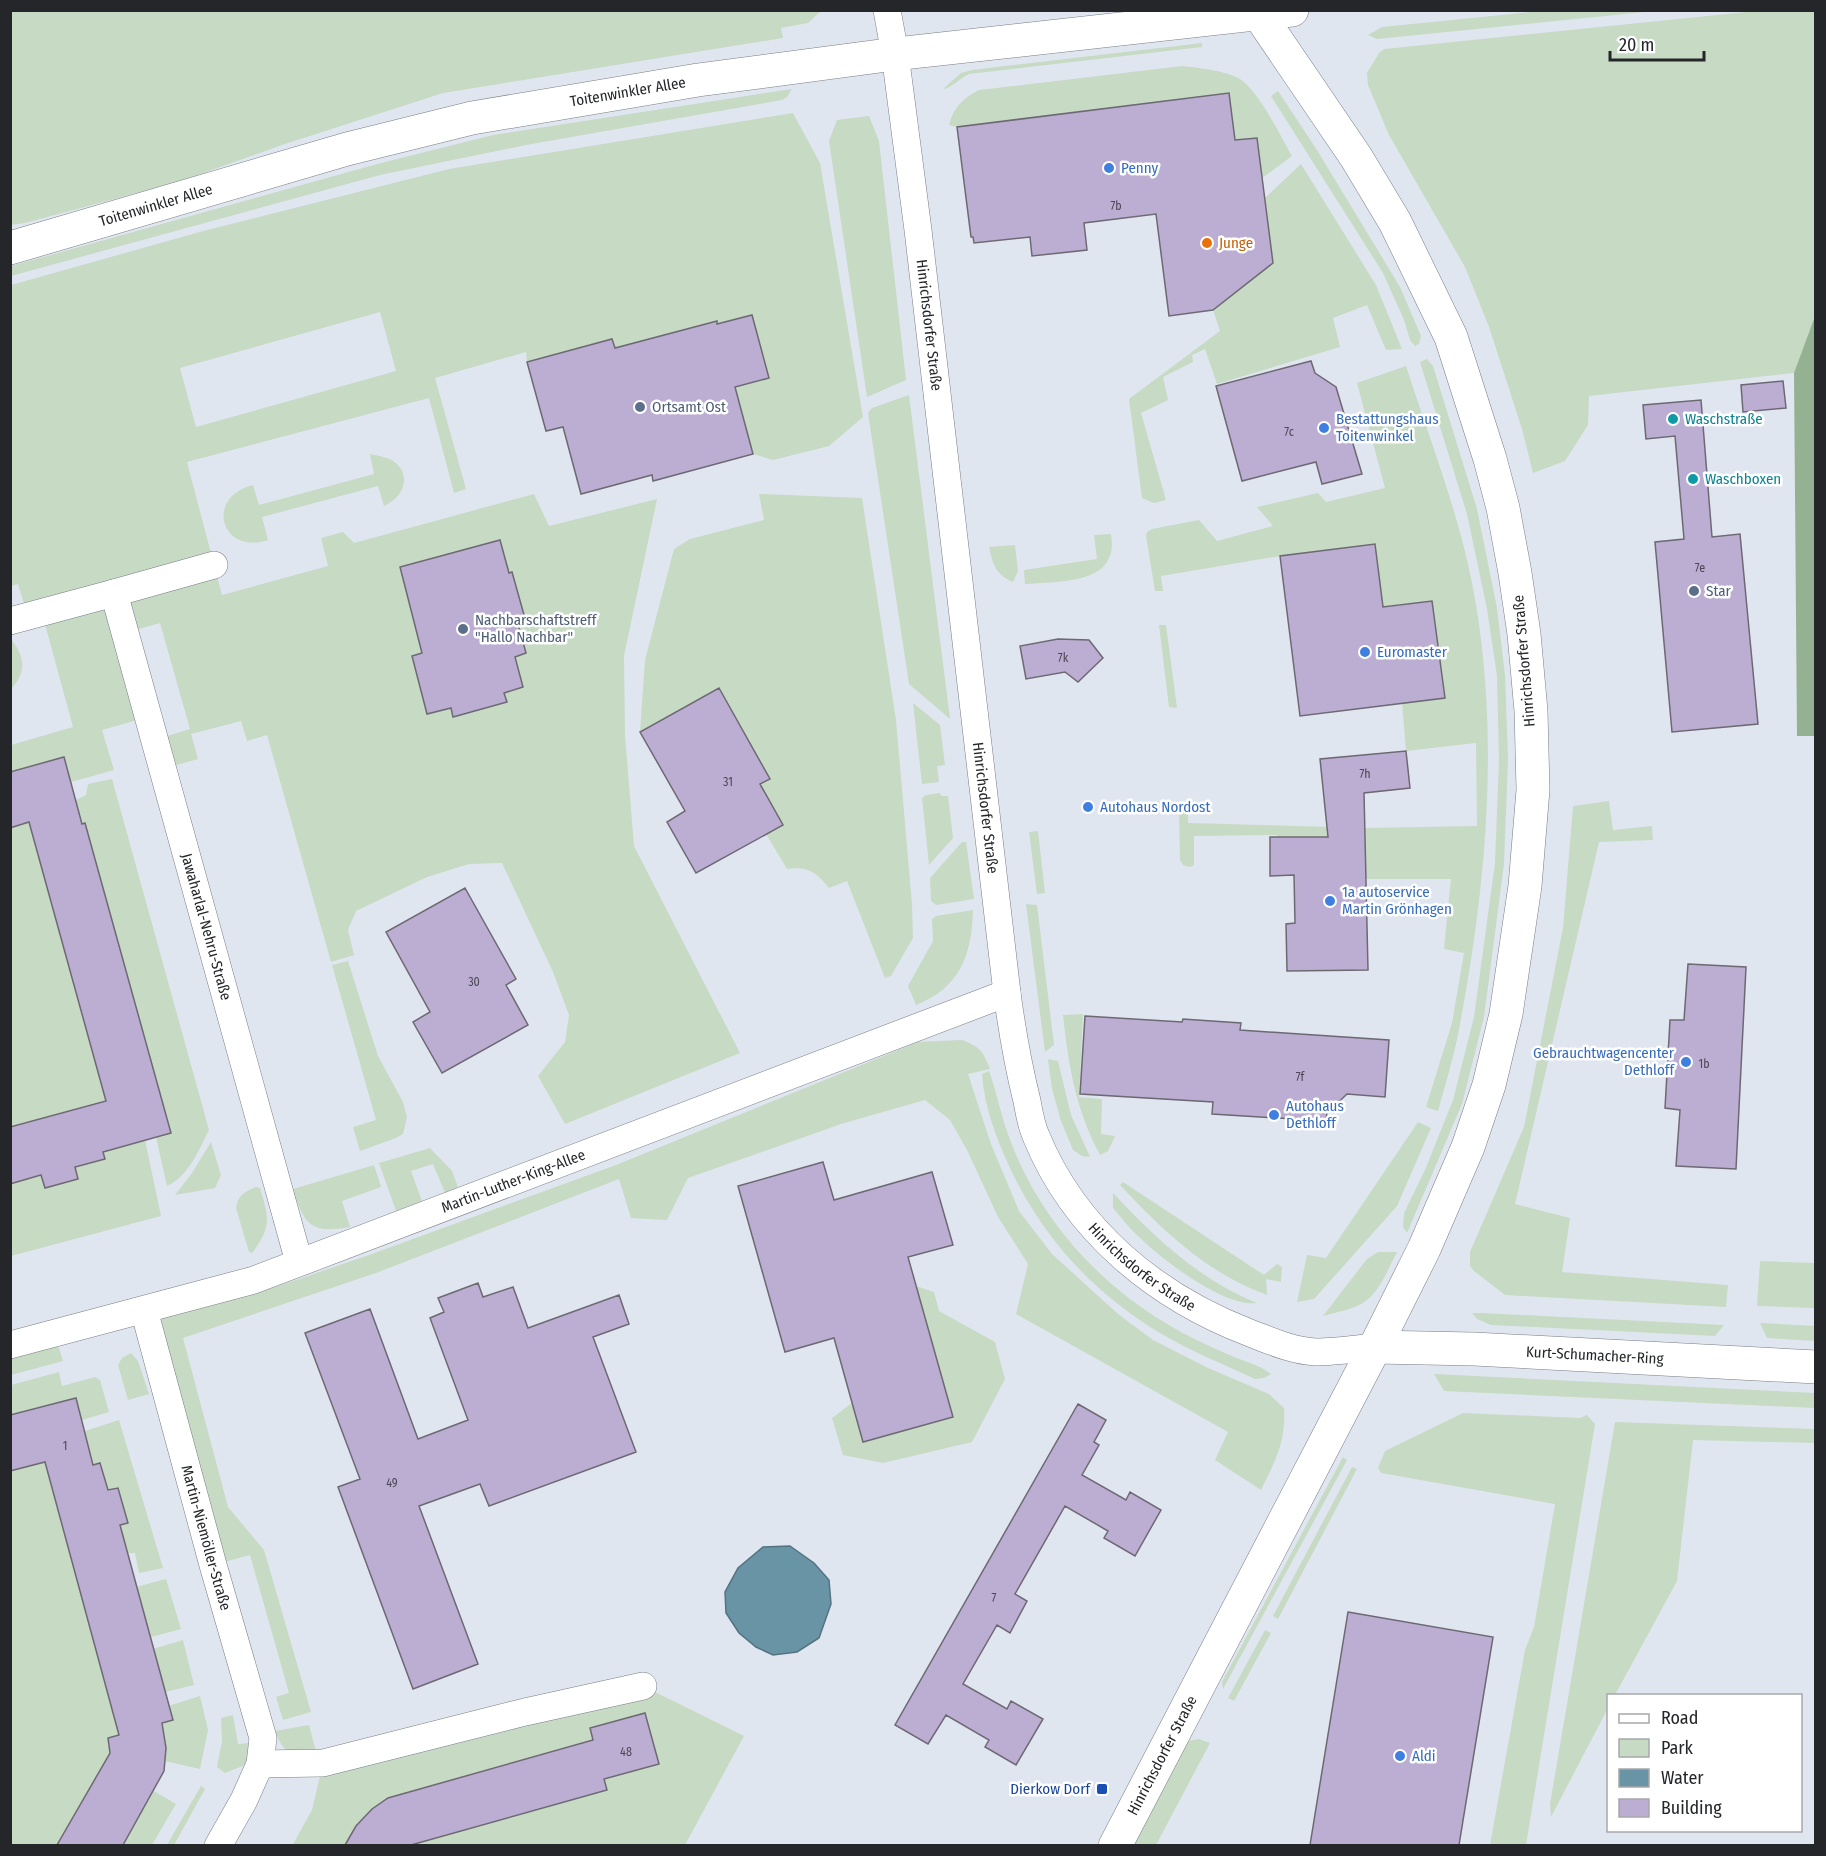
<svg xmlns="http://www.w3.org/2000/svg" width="1826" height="1856" font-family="'Fira Sans Condensed',sans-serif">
<rect width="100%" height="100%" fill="#e0e6f0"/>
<path fill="#c6dac4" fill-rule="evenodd" d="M 10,11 L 821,11 L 808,23 L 781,28 L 783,38 L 443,93 L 285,144 L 181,181 L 25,223 L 11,225 Z
M 1540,11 L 1654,11 L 1377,39 L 1368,35 L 1382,27 Z
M 1756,11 L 1815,11 L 1815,316 L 1794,373 L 1589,396 L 1588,425 L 1565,461 L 1533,473 L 1522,429 L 1489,327 L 1465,267 L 1389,135 L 1368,85 L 1367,73 L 1379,53 L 1384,49 Z
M 1202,43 L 1202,47 L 969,74 C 960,78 952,88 943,89 L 961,73 L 972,70 Z
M 1182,66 C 1199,68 1232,71 1244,82 C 1262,98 1280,135 1292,156 L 1262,178 L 1257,138 L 1235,140 L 957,127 L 949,125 C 953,108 964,97 979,90 Z
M 792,89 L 787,97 L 782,100 L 526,145 L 380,175 L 11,276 L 11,266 L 381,163 L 493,135 Z
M 1278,91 L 1317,150 L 1400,287 L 1421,336 L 1419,344 L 1415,346 L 1410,340 L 1404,320 L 1383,273 L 1271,96 Z
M 793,113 L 820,163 L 863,417 L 829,446 L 773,460 L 753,454 L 716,321 L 615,348 L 612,339 L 527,362 L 526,352 L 435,378 L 466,489 L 454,493 L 429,398 L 187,462 L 222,595 L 328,566 L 321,538 L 343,532 L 354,543 L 534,494 L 549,526 L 657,499 L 624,656 L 625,735 L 634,846 L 740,1053 L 565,1124 L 538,1076 L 565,1042 L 569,1015 L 553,972 L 502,863 L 469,864 L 427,877 L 356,911 L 348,930 L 354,955 L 331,962 L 267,735 L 247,741 L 241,721 L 191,734 L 198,759 L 162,769 L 154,740 L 190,729 L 160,623 L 125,633 L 148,717 L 102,730 L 114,770 L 71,782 L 64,757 L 11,772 L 11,745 L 73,727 L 42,613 L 28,617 L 18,584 L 11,586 L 11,285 L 207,230 L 449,169 ZM 380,312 L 396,371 L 196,427 L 180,368 Z
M 869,116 L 879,141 L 906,380 L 867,397 L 829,141 L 837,120 Z
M 1301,164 L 1376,285 L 1402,349 L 1386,350 L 1367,305 L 1333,318 L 1340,347 L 1217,384 L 1205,349 L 1192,355 L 1193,362 L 1163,377 L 1168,400 L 1141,413 L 1166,500 L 1154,503 L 1142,498 L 1129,399 L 1220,331 L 1213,310 L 1273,263 L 1265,198 Z
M 1427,359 L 1433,366 L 1477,509 L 1497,608 L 1505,675 L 1508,759 L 1504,864 L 1484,1017 L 1462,1104 L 1407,1233 L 1403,1227 L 1404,1213 L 1425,1170 L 1453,1100 L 1474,1017 L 1495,863 L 1499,761 L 1497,676 L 1487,609 L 1467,514 L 1420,362 Z
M 1406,366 C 1431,444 1463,523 1476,605 C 1499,743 1486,887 1460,1024 C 1455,1053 1446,1082 1438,1111 L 1426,1107 L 1452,1023 L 1464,953 L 1444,949 L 1451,879 L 1365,879 L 1277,837 L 1277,835 L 1194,836 L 1194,865 L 1190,867 L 1183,865 L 1180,860 L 1179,810 L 1188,812 L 1188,823 L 1365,828 L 1477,826 L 1476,743 L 1406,751 L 1402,703 L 1444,698 L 1432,601 L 1383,607 L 1375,544 L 1280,556 L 1161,576 L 1163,591 L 1155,591 L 1146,536 L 1147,532 L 1152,529 L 1199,520 L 1217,541 L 1273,526 L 1257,507 L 1318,493 L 1326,502 L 1385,488 L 1357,383 Z
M 909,395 L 950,719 L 909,684 L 868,413 L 872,408 Z
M 370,454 C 379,456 390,457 397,464 C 412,479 401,499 384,506 L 378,486 L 262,517 L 268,540 C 221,556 204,497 253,485 L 259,505 L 374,474 Z
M 759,494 L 862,498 L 896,720 L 912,904 L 913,938 L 891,976 L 885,978 L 847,881 L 829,888 C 816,872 808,866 787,869 L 766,834 L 760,784 L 770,778 L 719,688 L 640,732 L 645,660 L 674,549 L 690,539 L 764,520 Z
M 1111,534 C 1112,542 1113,551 1109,558 C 1099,584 1048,582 1025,584 L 1024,570 L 1097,559 L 1094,535 Z
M 1015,545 L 1018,571 L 1013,582 C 996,575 993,565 989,547 Z
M 1159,625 L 1166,625 L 1177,708 L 1169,707 Z
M 11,639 C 25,657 27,672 11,689 Z
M 913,703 L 940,725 L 945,765 L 937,766 L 939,782 L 922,784 Z
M 112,779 L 209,1130 C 199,1150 188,1177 167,1186 L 156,1137 L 171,1132 L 85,823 L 83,824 L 76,800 L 86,795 L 88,784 Z
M 940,793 L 941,796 L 948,796 L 953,838 L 929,865 L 922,798 L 926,795 Z
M 1609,801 L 1613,830 L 1652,826 L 1653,840 L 1599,842 L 1515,1204 L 1570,1218 L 1562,1272 L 1728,1285 L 1726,1307 L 1505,1295 L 1474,1271 L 1470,1266 L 1470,1252 L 1524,1127 L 1563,928 L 1573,806 Z
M 29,822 L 106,1100 L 11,1127 L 11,828 Z
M 1038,831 L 1045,893 L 1037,894 L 1029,832 Z
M 962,842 L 966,842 L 974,899 L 936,905 L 931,901 L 930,878 Z
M 1026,904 L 1037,905 L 1054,1045 L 1045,1052 Z
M 973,910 C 972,954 960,988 916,1005 L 908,986 L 933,941 L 932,919 L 936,916 Z
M 348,961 L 378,1056 L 403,1102 L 407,1117 L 403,1134 L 396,1138 L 360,1151 L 353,1127 L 376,1120 L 332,965 Z
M 1083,1014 L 1079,1097 L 1102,1099 L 1101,1134 L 1115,1136 L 1108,1151 L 1100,1155 C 1075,1107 1069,1068 1063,1015 Z
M 962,1040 C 980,1047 983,1051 990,1069 L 968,1074 L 991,1144 L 1019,1211 L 1052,1254 L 1118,1314 L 1153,1340 L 1208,1368 L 1269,1394 L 1284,1408 C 1286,1442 1276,1459 1261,1490 L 1215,1460 L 1228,1432 L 1016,1314 L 1028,1264 L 998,1217 L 967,1150 L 950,1120 L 925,1100 L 841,1124 L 688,1178 L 667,1220 L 631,1218 L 619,1179 L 376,1273 L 183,1338 L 228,1507 L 264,1550 L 311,1712 L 283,1720 L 276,1697 L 289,1693 L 250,1555 L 213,1565 L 144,1310 L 258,1293 L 369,1255 L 616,1165 L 918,1042 Z
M 1048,1059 L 1058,1061 L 1071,1115 L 1090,1157 L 1082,1156 L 1073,1150 L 1061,1121 L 1052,1089 Z
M 989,1071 C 997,1093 1001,1116 1009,1137 C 1037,1214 1094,1280 1164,1322 C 1186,1336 1211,1347 1234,1357 C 1246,1362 1260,1365 1271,1374 L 1264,1378 L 1255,1379 C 1223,1364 1190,1351 1160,1333 C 1093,1293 1042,1237 1009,1166 C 996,1137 984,1106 982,1074 Z
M 1418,1122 L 1431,1128 L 1397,1206 L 1314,1299 L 1297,1302 L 1307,1255 L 1326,1258 Z
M 145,1140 L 161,1216 L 11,1256 L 11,1184 L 105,1159 L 103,1152 Z
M 211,1142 L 221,1175 L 215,1188 L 175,1195 L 192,1173 Z
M 430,1148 L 452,1171 L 458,1187 L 445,1193 L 433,1164 L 411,1171 L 422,1201 L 396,1211 L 379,1163 Z
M 374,1165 L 381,1187 L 342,1201 L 350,1227 C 311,1234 304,1225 293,1189 Z
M 1123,1182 L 1264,1275 L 1277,1264 L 1282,1267 L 1281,1282 L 1266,1279 L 1267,1295 C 1208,1274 1162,1230 1120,1185 Z
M 256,1187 L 260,1188 C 269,1218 272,1227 252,1253 L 249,1252 L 236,1208 C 238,1195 244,1192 256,1187 Z
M 1113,1193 C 1155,1238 1200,1280 1257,1303 C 1225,1308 1161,1259 1138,1236 C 1129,1228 1121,1217 1113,1208 Z
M 1378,1252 L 1397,1252 C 1389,1267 1381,1289 1367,1300 C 1356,1309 1337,1312 1323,1316 L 1367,1259 Z
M 1760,1261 L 1815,1263 L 1815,1308 L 1757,1306 Z
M 916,1286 L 934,1292 L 939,1311 L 995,1342 L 1005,1379 L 972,1442 L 883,1463 L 843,1455 L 832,1418 L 852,1403 L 863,1442 Z
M 1472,1313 L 1482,1313 L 1724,1325 L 1715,1336 L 1491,1325 L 1477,1319 Z
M 1760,1323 L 1815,1326 L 1815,1341 L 1767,1338 Z
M 53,1345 L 59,1348 L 63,1361 L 11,1375 L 11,1356 Z
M 131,1353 L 138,1361 L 149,1394 L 128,1400 L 118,1365 L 122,1358 Z
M 59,1372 L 62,1386 L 95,1377 L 100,1380 L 109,1412 L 82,1420 L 75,1398 L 11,1415 L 11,1385 Z
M 1434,1374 L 1815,1393 L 1815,1408 L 1444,1391 Z
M 1463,1413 L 1580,1418 L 1587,1415 L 1595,1424 L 1526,1845 L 1490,1845 L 1525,1650 L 1534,1627 L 1555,1504 L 1381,1473 L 1378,1468 L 1385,1451 Z
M 119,1420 L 163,1568 L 139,1573 L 135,1553 L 128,1553 L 120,1525 L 128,1522 L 118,1488 L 108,1490 L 101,1463 L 94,1465 L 85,1431 Z
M 1615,1422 L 1815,1429 L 1815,1443 L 1693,1440 L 1677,1581 L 1615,1695 L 1608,1696 L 1608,1708 L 1551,1817 L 1550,1804 Z
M 1343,1457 L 1347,1460 L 1223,1689 L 1222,1682 Z
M 45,1462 L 119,1735 L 108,1738 L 110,1753 L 57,1845 L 11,1846 L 11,1471 Z
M 1352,1467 L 1357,1469 L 1278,1619 L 1273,1616 Z
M 166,1579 L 181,1629 L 151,1637 L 136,1587 Z
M 1265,1630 L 1271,1633 L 1234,1701 L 1228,1698 Z
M 183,1640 L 194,1685 L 165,1692 L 153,1649 Z
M 643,1686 L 744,1736 L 685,1845 L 416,1845 L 421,1842 L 607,1790 L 604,1779 L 659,1764 L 645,1713 L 590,1728 L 593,1740 L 351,1836 L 345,1845 L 292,1846 L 312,1810 L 323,1763 Z
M 200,1696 L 208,1730 L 200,1769 L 165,1761 L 166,1748 L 162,1723 L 172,1720 L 168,1706 Z
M 233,1715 L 238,1744 L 249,1743 L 248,1758 L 245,1765 L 225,1773 L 217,1767 L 222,1741 L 221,1718 Z
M 309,1725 L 317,1755 C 293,1754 284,1756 275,1731 Z
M 1199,1739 L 1210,1743 L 1156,1845 L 1130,1846 L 1187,1741 Z
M 201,1786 L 205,1789 L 174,1845 L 167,1845 Z
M 154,1791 L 176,1804 L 152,1845 L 123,1845 Z"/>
<path fill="#94b192" d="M 1815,316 L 1816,736 L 1797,736 L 1794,373 Z"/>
<path fill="#6894a5" stroke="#547380" stroke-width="1.5" d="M 790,1546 L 814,1563 L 829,1580 L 831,1604 L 819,1638 L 797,1652 L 773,1655 L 756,1647 L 739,1633 L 726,1613 L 725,1592 L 738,1568 L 763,1547 Z"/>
<path fill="#bcadd2" stroke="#6d6973" stroke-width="1.5" d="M 1229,93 L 1235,140 L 1257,138 L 1273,263 L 1213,310 L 1169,316 L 1156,214 L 1084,223 L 1087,250 L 1032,256 L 1030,237 L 974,243 L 973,237 L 971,237 L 957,127 Z
M 752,315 L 769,378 L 735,387 L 753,454 L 653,481 L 652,475 L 581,494 L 563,427 L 546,431 L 527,362 L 612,339 L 615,348 L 717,321 L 717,324 Z
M 1311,361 L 1315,373 L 1336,387 L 1362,474 L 1322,484 L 1316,462 L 1242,481 L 1216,386 Z
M 1783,381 L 1786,408 L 1743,412 L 1741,385 Z
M 1701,400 L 1712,537 L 1740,534 L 1758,724 L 1672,732 L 1655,542 L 1684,539 L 1675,436 L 1646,439 L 1643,405 Z
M 500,540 L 509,573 L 512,572 L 526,622 L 518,624 L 526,653 L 515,657 L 523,687 L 504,693 L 507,702 L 453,717 L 451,708 L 427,714 L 412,656 L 422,653 L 400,567 Z
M 1375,544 L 1383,607 L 1432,601 L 1445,698 L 1300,716 L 1280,556 Z
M 1058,639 L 1089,640 L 1103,658 L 1078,682 L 1065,672 L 1026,679 L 1020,646 Z
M 719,688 L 770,779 L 760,784 L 783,825 L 696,873 L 667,822 L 685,811 L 640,732 Z
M 1406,751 L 1410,788 L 1364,793 L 1368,970 L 1287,971 L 1286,924 L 1295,923 L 1294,875 L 1270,876 L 1270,837 L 1328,837 L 1320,759 Z
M 64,757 L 82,824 L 85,823 L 171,1133 L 103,1152 L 105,1159 L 75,1167 L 78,1179 L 45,1188 L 41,1175 L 10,1184 L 10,1127 L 106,1101 L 29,822 L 10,828 L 10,772 Z
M 465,888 L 516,979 L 506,985 L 528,1025 L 442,1073 L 413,1022 L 430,1012 L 386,932 Z
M 1688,964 L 1746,967 L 1736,1169 L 1676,1166 L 1680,1110 L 1665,1108 L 1670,1020 L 1684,1020 Z
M 1085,1016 L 1182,1022 L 1183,1019 L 1241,1023 L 1240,1030 L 1389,1040 L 1385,1097 L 1347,1094 L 1327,1113 L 1326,1121 L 1212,1114 L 1213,1102 L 1080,1094 Z
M 823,1162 L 834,1200 L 932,1172 L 953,1245 L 908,1257 L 953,1417 L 863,1442 L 834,1338 L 785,1352 L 738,1186 Z
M 478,1283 L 483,1297 L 513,1287 L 528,1328 L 619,1295 L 629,1324 L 593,1337 L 636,1452 L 489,1506 L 480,1484 L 419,1506 L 478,1664 L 413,1689 L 338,1487 L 360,1479 L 305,1333 L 370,1309 L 418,1439 L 468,1420 L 430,1318 L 444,1312 L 438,1298 Z
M 76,1398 L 93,1465 L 100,1463 L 108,1490 L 118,1488 L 128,1523 L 120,1525 L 173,1720 L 162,1723 L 166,1748 L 164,1771 L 123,1845 L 57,1845 L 110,1753 L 108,1738 L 119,1735 L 45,1462 L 10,1471 L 10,1415 Z
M 1078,1404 L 1106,1420 L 1094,1442 L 1099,1445 L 1082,1475 L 1126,1500 L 1130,1492 L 1161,1510 L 1135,1556 L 1104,1538 L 1108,1531 L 1065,1506 L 1015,1594 L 1027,1601 L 1010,1633 L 997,1625 L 963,1684 L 1007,1709 L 1011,1701 L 1043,1719 L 1016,1765 L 985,1747 L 989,1740 L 946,1715 L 928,1744 L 895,1725 Z
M 1348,1612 L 1493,1637 L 1459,1845 L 1310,1845 Z
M 645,1713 L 659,1764 L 604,1779 L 607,1790 L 411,1845 L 345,1845 L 356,1826 L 372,1809 L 388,1798 L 593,1740 L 590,1728 Z"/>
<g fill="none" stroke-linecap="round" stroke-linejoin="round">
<g stroke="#787d86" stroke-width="28">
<g id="street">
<path id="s1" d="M 887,10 L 895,54 L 918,230 L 1007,993 C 1012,1030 1018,1065 1027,1101 C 1029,1112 1031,1125 1036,1136 C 1075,1231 1156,1297 1250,1333 C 1271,1341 1293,1351 1316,1352 C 1335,1352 1355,1349 1375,1347"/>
<path d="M 114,593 L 214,565"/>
<path id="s2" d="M 10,621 L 114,593 L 299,1262"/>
<path id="s3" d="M 144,1310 L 213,1565 L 263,1738 L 260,1764 L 244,1800 L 218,1846"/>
<path id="s4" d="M 10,1345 L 254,1280 L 1007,993"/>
<path d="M 260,1764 L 323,1763 L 525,1712 L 643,1686"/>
</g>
</g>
<g stroke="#787d86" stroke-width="34">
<g id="secondary">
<path id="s5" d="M 10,248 L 347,149 L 472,118 L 698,80 L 895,54 L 1292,10"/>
<path id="s6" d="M 1375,1347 L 1474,1349 L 1816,1367"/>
<path id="s7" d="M 1115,1846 L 1375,1347 L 1424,1249 L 1468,1147 L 1489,1085 L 1506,1014 L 1525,886 L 1533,790 L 1531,711 L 1524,634 L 1515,573 L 1503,508 L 1490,459 L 1451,337 L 1395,222 L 1356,157 L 1256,10"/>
</g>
</g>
<use href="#street" stroke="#fff" stroke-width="27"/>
<use href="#secondary" stroke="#fff" stroke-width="33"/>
</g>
<g fill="#3f7fe0" stroke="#fff" stroke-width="2">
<circle cx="1109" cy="168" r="6"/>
<circle cx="1324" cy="428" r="6"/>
<circle cx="1365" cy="652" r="6"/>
<circle cx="1088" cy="807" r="6"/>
<circle cx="1330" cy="901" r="6"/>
<circle cx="1686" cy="1062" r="6"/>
<circle cx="1274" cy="1115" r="6"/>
<circle cx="1400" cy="1756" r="6"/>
</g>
<circle fill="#e8710a" stroke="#fff" stroke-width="2" cx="1207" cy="243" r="6"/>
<g fill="#5c6f8a" stroke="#fff" stroke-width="2">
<circle cx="640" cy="407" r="6"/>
<circle cx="1694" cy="591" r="6"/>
<circle cx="463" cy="629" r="6"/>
</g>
<g fill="#0f9aa8" stroke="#fff" stroke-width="2">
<circle cx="1673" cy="419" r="6"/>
<circle cx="1693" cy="479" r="6"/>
</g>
<rect fill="#1a4fb4" stroke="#fff" stroke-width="2" x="1096" y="1783" width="12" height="12" rx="3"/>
<g text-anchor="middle" stroke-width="5" stroke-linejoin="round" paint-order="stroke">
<g font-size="12" fill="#4a4854">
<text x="1116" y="210">7b</text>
<text x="1289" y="436">7c</text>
<text x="1700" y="572">7e</text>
<text x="1063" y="662">7k</text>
<text x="1365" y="778">7h</text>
<text x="728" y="786">31</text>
<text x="474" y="986">30</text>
<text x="1704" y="1068">1b</text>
<text x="1300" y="1081">7f</text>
<text x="65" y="1450">1</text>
<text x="392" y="1487">49</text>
<text x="994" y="1602">7</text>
<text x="626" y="1756">48</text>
</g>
<g font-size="15" fill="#24262a" stroke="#fff">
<text dy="5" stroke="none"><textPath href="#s5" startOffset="638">Toitenwinkler Allee</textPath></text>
<text dy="5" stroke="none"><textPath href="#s5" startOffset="152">Toitenwinkler Allee</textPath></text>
<text dy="5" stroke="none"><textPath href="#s1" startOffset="318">Hinrichsdorfer Straße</textPath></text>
<text transform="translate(1524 661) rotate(-95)" y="5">Hinrichsdorfer Straße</text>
<text dy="5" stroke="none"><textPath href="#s1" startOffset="804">Hinrichsdorfer Straße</textPath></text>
<text dy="5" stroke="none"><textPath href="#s2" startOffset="454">Jawaharlal-Nehru-Straße</textPath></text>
<text dy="5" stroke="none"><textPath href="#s4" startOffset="530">Martin-Luther-King-Allee</textPath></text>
<text dy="5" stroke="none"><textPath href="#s1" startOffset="1308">Hinrichsdorfer Straße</textPath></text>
<text dy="5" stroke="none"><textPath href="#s6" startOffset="220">Kurt-Schumacher-Ring</textPath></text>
<text dy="5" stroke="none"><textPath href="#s3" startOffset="236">Martin-Niemöller-Straße</textPath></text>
<text dy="5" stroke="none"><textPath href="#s7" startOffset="102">Hinrichsdorfer Straße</textPath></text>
</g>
<g font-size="15" fill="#366cbe" stroke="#fff" text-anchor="start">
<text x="1121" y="173">Penny</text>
<text x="1336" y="424">Bestattungshaus<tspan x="1336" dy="17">Toitenwinkel</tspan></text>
<text x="1377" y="657">Euromaster</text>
<text x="1100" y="812">Autohaus Nordost</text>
<text x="1342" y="897">1a autoservice<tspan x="1342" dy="17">Martin Grönhagen</tspan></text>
<text x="1674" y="1058" text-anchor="end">Gebrauchtwagencenter<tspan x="1674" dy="17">Dethloff</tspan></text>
<text x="1286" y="1111">Autohaus<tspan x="1286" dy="17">Dethloff</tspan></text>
<text x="1412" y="1761">Aldi</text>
</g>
<g font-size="15" fill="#c56008" stroke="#fff" text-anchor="start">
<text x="1219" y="248">Junge</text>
</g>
<g font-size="15" fill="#4e5e75" stroke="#fff" text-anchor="start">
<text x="652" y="412">Ortsamt Ost</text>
<text x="1706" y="596">Star</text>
<text x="475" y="625">Nachbarschaftstreff<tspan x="475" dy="17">"Hallo Nachbar"</tspan></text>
</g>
<g font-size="15" fill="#0d838f" stroke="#fff" text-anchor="start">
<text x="1685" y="424">Waschstraße</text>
<text x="1705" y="484">Waschboxen</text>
</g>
<g font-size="15" fill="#164399" stroke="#fff" text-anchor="end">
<text x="1090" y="1794">Dierkow Dorf</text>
</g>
</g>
<rect width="1826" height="1856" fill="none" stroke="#24262a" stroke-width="24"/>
<rect x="1607" y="1694" width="195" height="138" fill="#ffffff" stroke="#a7a8aa" stroke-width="1.5"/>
<rect x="1619" y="1714" width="30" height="9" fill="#ffffff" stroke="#a7a8aa" stroke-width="1.5"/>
<text x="1661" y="1724" font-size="18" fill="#24262a">Road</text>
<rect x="1619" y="1739" width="30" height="18" fill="#c6dac4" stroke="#a7a8aa" stroke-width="1.5"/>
<text x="1661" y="1754" font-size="18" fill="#24262a">Park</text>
<rect x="1619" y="1769" width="30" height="18" fill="#6894a5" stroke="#a7a8aa" stroke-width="1.5"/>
<text x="1661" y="1784" font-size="18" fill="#24262a">Water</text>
<rect x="1619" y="1799" width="30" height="18" fill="#bcadd2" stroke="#a7a8aa" stroke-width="1.5"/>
<text x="1661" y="1814" font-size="18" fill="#24262a">Building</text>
<path d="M1610 51v9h94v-9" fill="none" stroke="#24262a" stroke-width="3"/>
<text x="1619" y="51" font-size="18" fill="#24262a" stroke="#ffffff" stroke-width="4.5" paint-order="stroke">20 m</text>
</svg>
